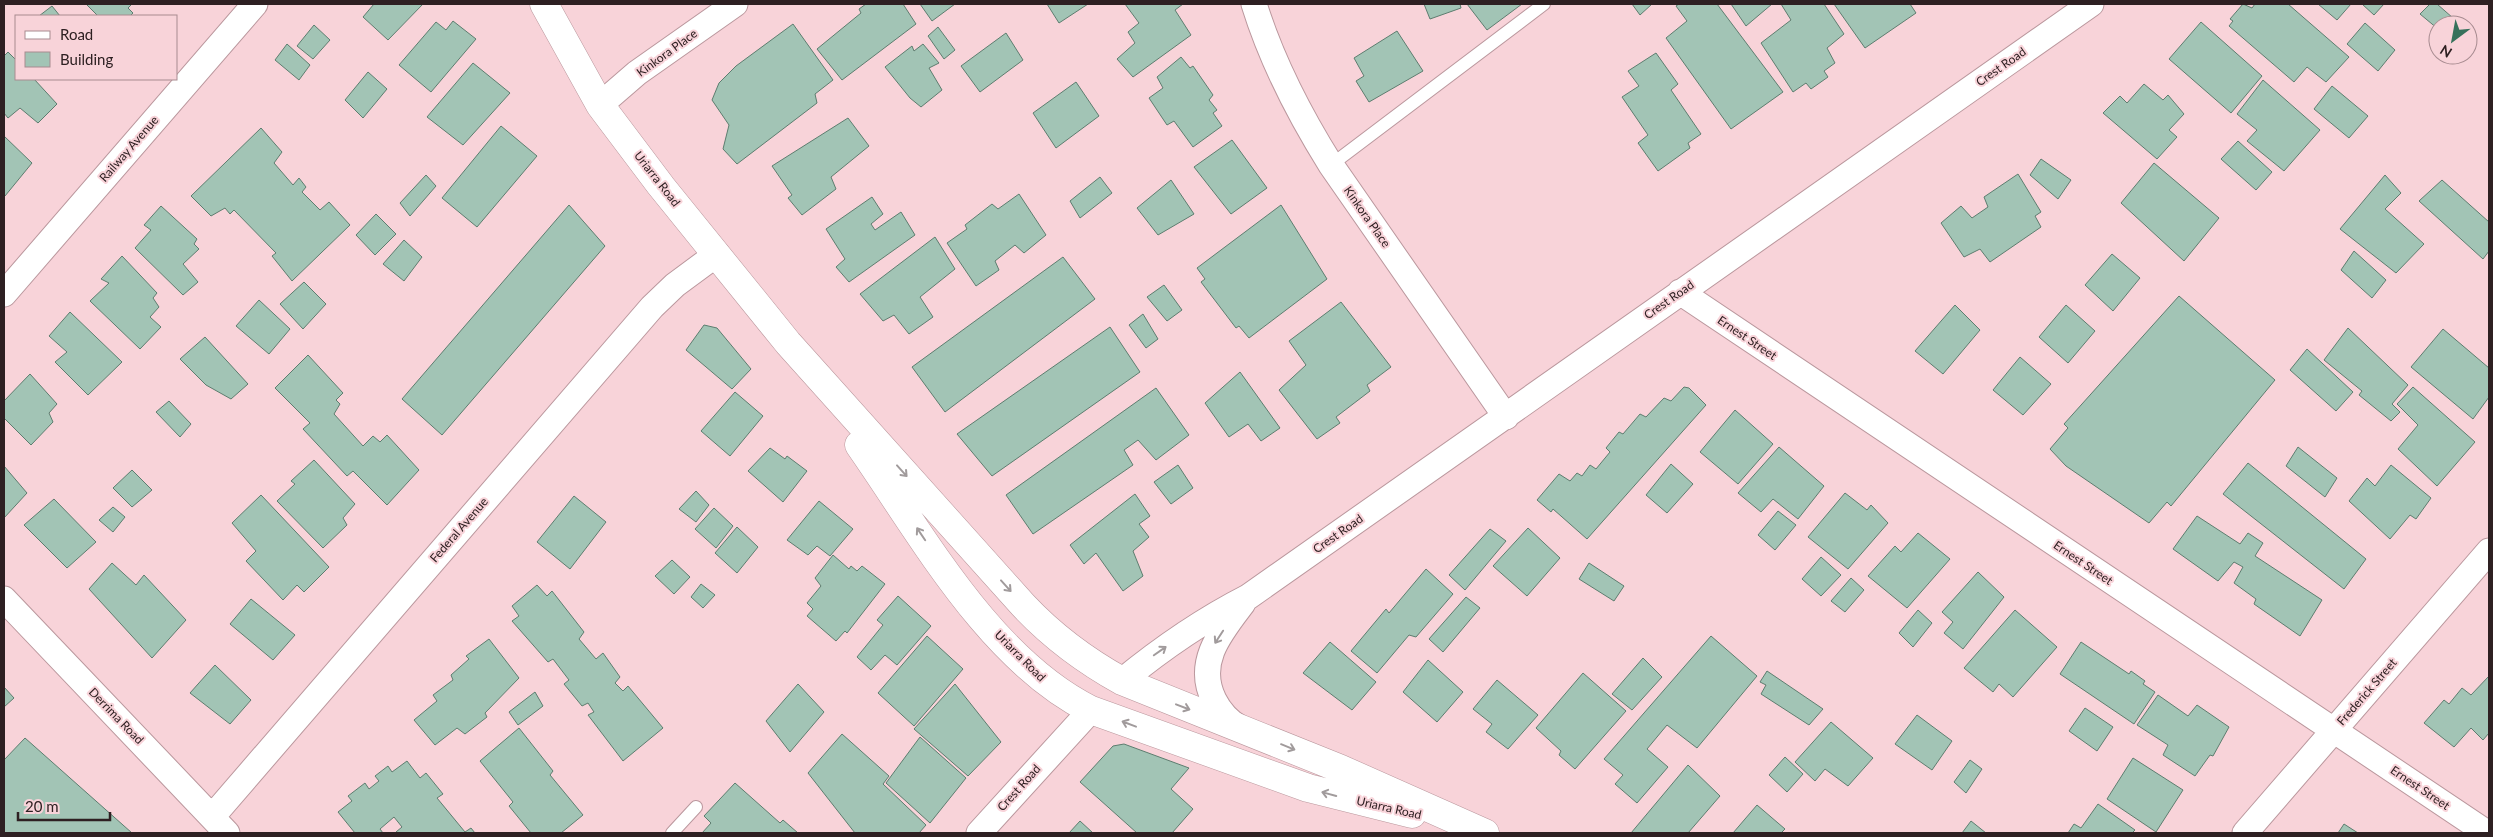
<svg xmlns="http://www.w3.org/2000/svg" width="2493" height="837" font-family="Lato,sans-serif">
<rect width="100%" height="100%" fill="#f8d3d9"/>
<path fill="#a2c4b5" stroke="#5d7d6f" d="M 86,4 L 132,4 L 128,8 L 133,13 L 130,16 L 98,16 Z
M 374,4 L 423,4 L 388,40 L 363,17 Z
M 866,4 L 903,4 L 916,24 L 842,80 L 817,49 L 861,13 L 859,9 Z
M 920,4 L 955,4 L 932,21 Z
M 1047,4 L 1088,4 L 1059,23 Z
M 1125,4 L 1183,4 L 1175,10 L 1191,35 L 1133,77 L 1117,59 L 1135,43 L 1128,32 L 1139,23 Z
M 1424,4 L 1460,4 L 1461,8 L 1430,19 Z
M 1467,4 L 1522,4 L 1487,30 Z
M 1632,4 L 1652,4 L 1640,15 Z
M 1679,4 L 1717,4 L 1783,92 L 1731,129 L 1666,38 L 1687,21 L 1676,6 Z
M 1731,4 L 1772,4 L 1746,26 Z
M 1781,4 L 1824,4 L 1844,34 L 1827,48 L 1835,63 L 1824,71 L 1828,77 L 1811,89 L 1806,83 L 1793,92 L 1761,43 L 1791,20 Z
M 1834,4 L 1910,4 L 1916,13 L 1865,48 Z
M 2243,4 L 2252,8 L 2255,4 L 2288,4 L 2349,57 L 2326,82 L 2307,67 L 2294,82 L 2229,26 L 2233,21 L 2230,19 Z
M 2318,4 L 2351,4 L 2337,20 Z
M 2362,4 L 2384,4 L 2374,15 Z
M 2430,4 L 2437,4 L 2461,25 L 2438,25 L 2438,29 L 2420,14 Z
M 52,6 L 60,16 L 39,16 Z
M 453,21 L 476,39 L 431,92 L 399,65 L 436,22 L 446,30 Z
M 2201,22 L 2262,76 L 2231,113 L 2169,59 Z
M 2365,23 L 2395,50 L 2378,71 L 2347,44 Z
M 793,24 L 833,80 L 815,94 L 817,103 L 737,164 L 723,149 L 729,125 L 712,100 L 719,83 L 736,66 Z
M 314,25 L 330,40 L 313,59 L 297,46 Z
M 938,27 L 955,50 L 944,59 L 928,36 Z
M 1397,31 L 1423,71 L 1369,102 L 1356,81 L 1364,76 L 1354,58 Z
M 1006,33 L 1023,60 L 980,92 L 961,66 Z
M 287,44 L 310,65 L 299,80 L 275,60 Z
M 923,44 L 939,63 L 929,68 L 942,90 L 921,107 L 910,98 L 885,67 L 912,46 L 914,51 Z
M 8,52 L 16,60 L 16,79 L 34,79 L 57,104 L 38,123 L 20,108 L 8,118 L 4,113 L 4,56 Z
M 1656,53 L 1678,84 L 1671,90 L 1701,134 L 1688,143 L 1690,148 L 1658,171 L 1638,143 L 1648,135 L 1622,97 L 1639,86 L 1628,71 Z
M 1181,57 L 1190,68 L 1193,66 L 1213,95 L 1209,100 L 1217,110 L 1213,113 L 1222,126 L 1193,147 L 1174,121 L 1167,125 L 1149,98 L 1163,88 L 1157,77 Z
M 473,63 L 510,93 L 463,145 L 427,117 Z
M 368,72 L 387,89 L 363,118 L 345,100 Z
M 2263,80 L 2320,130 L 2284,171 L 2247,141 L 2257,130 L 2237,114 Z
M 1076,82 L 1099,116 L 1056,148 L 1033,113 Z
M 2144,84 L 2163,100 L 2168,95 L 2184,114 L 2169,130 L 2177,137 L 2157,159 L 2103,113 L 2120,96 L 2127,103 Z
M 2332,86 L 2368,116 L 2349,138 L 2314,109 Z
M 848,118 L 869,146 L 831,177 L 836,189 L 802,215 L 788,198 L 792,195 L 772,166 Z
M 501,126 L 537,156 L 477,227 L 442,198 Z
M 261,128 L 282,152 L 274,163 L 293,185 L 299,178 L 306,187 L 302,192 L 320,210 L 329,202 L 350,225 L 292,281 L 272,256 L 276,253 L 234,210 L 230,214 L 225,208 L 211,216 L 191,196 Z
M 4,136 L 32,163 L 5,196 L 4,195 Z
M 1232,140 L 1267,188 L 1231,214 L 1194,167 Z
M 2238,141 L 2272,172 L 2256,190 L 2221,159 Z
M 2041,159 L 2071,180 L 2058,199 L 2030,175 Z
M 2154,163 L 2219,218 L 2184,261 L 2121,203 Z
M 2018,174 L 2041,212 L 2035,216 L 2041,227 L 1990,262 L 1980,249 L 1964,257 L 1941,223 L 1961,206 L 1972,218 L 1988,207 L 1984,197 Z
M 426,175 L 436,186 L 410,216 L 400,203 Z
M 2385,175 L 2401,193 L 2385,209 L 2424,244 L 2396,273 L 2340,229 Z
M 1100,177 L 1112,193 L 1080,218 L 1070,201 Z
M 1171,180 L 1194,214 L 1158,235 L 1137,208 Z
M 2442,180 L 2489,222 L 2489,251 L 2483,259 L 2419,201 Z
M 1019,194 L 1046,235 L 1024,253 L 1015,245 L 995,261 L 999,270 L 976,286 L 947,243 L 967,229 L 965,225 L 992,204 L 998,209 Z
M 872,197 L 883,214 L 871,224 L 875,230 L 901,212 L 915,235 L 849,282 L 836,267 L 845,259 L 826,229 Z
M 569,205 L 605,246 L 442,435 L 402,399 Z
M 1281,205 L 1327,279 L 1249,338 L 1239,326 L 1236,328 L 1201,282 L 1205,279 L 1197,268 Z
M 161,206 L 197,239 L 194,244 L 199,249 L 183,264 L 198,282 L 183,295 L 135,248 L 151,230 L 144,225 Z
M 376,214 L 396,234 L 375,255 L 356,235 Z
M 935,237 L 955,269 L 920,297 L 933,317 L 909,334 L 894,315 L 883,321 L 860,294 Z
M 404,240 L 422,257 L 404,281 L 383,264 Z
M 2354,251 L 2386,280 L 2372,298 L 2341,270 Z
M 2112,254 L 2140,278 L 2113,311 L 2085,285 Z
M 122,256 L 157,293 L 153,298 L 159,307 L 150,317 L 161,327 L 140,349 L 90,301 L 109,283 L 101,279 Z
M 1063,257 L 1095,299 L 945,412 L 912,367 Z
M 304,282 L 326,304 L 303,329 L 280,304 Z
M 1164,285 L 1182,310 L 1167,321 L 1147,297 Z
M 2179,296 L 2275,380 L 2171,506 L 2167,502 L 2149,523 L 2066,466 L 2050,449 L 2068,428 L 2064,424 Z
M 259,300 L 290,329 L 269,354 L 236,326 Z
M 1341,302 L 1391,367 L 1367,385 L 1370,391 L 1336,417 L 1340,423 L 1317,439 L 1279,390 L 1306,365 L 1289,341 Z
M 1955,305 L 1980,330 L 1943,374 L 1915,351 Z
M 2066,305 L 2095,331 L 2068,363 L 2039,337 Z
M 70,312 L 122,362 L 88,395 L 55,362 L 67,352 L 49,336 Z
M 1143,314 L 1158,339 L 1146,348 L 1129,325 Z
M 704,325 L 717,328 L 751,369 L 732,389 L 686,350 Z
M 1110,327 L 1140,372 L 992,476 L 957,434 Z
M 2348,328 L 2408,385 L 2392,404 L 2400,412 L 2391,421 L 2359,395 L 2362,391 L 2324,360 Z
M 2443,329 L 2489,368 L 2489,397 L 2473,419 L 2411,367 Z
M 205,337 L 248,384 L 231,399 L 206,385 L 180,359 Z
M 2307,349 L 2353,392 L 2336,411 L 2290,370 Z
M 308,355 L 343,393 L 336,400 L 340,404 L 334,414 L 363,446 L 373,436 L 380,442 L 387,435 L 419,470 L 387,505 L 353,471 L 347,476 L 303,429 L 310,423 L 275,388 Z
M 2020,357 L 2051,384 L 2023,415 L 1993,390 Z
M 1240,372 L 1280,428 L 1261,441 L 1248,424 L 1229,437 L 1205,403 Z
M 30,374 L 57,404 L 49,413 L 53,422 L 31,445 L 4,418 L 4,401 Z
M 1684,387 L 1689,388 L 1706,405 L 1587,539 L 1553,509 L 1551,512 L 1537,500 L 1559,474 L 1570,481 L 1577,473 L 1582,476 L 1590,465 L 1596,469 L 1610,452 L 1606,448 L 1619,432 L 1623,434 L 1640,414 L 1646,417 L 1664,398 L 1671,401 Z
M 2413,387 L 2475,442 L 2437,486 L 2398,449 L 2418,425 L 2397,404 Z
M 1156,388 L 1189,435 L 1156,460 L 1138,440 L 1124,450 L 1133,465 L 1033,534 L 1006,495 Z
M 735,392 L 763,416 L 730,456 L 701,431 Z
M 169,401 L 191,424 L 180,437 L 156,412 Z
M 1735,410 L 1773,444 L 1738,484 L 1700,452 Z
M 1779,447 L 1824,486 L 1798,519 L 1773,499 L 1761,512 L 1738,493 Z
M 2298,447 L 2337,478 L 2325,497 L 2286,466 Z
M 770,448 L 785,459 L 787,456 L 807,471 L 783,502 L 748,471 Z
M 314,460 L 355,504 L 343,518 L 347,525 L 323,548 L 277,501 L 295,484 L 291,481 Z
M 2248,463 L 2366,559 L 2344,589 L 2223,494 Z
M 1671,464 L 1693,484 L 1667,513 L 1646,495 Z
M 1178,465 L 1193,488 L 1171,504 L 1154,482 Z
M 2391,465 L 2431,498 L 2416,519 L 2410,515 L 2390,539 L 2349,501 L 2367,478 L 2375,486 Z
M 4,466 L 27,493 L 4,518 Z
M 132,470 L 152,490 L 132,507 L 113,488 Z
M 696,491 L 709,505 L 696,522 L 679,509 Z
M 1845,493 L 1867,510 L 1871,505 L 1888,523 L 1848,569 L 1808,537 Z
M 1135,494 L 1150,516 L 1139,524 L 1149,537 L 1133,551 L 1143,576 L 1123,591 L 1096,553 L 1084,564 L 1070,545 Z
M 261,495 L 329,567 L 304,592 L 297,585 L 283,600 L 246,561 L 256,551 L 232,523 Z
M 574,496 L 606,522 L 570,569 L 537,542 Z
M 54,499 L 96,542 L 67,568 L 24,525 Z
M 819,501 L 853,529 L 830,556 L 817,546 L 808,555 L 787,540 Z
M 113,507 L 125,517 L 113,532 L 99,520 Z
M 714,508 L 733,526 L 716,548 L 695,529 Z
M 1778,511 L 1796,525 L 1775,550 L 1758,535 Z
M 2197,516 L 2240,544 L 2248,533 L 2263,543 L 2255,556 L 2322,600 L 2300,636 L 2254,604 L 2256,599 L 2234,583 L 2243,567 L 2234,562 L 2218,581 L 2173,549 Z
M 737,527 L 758,547 L 737,573 L 715,553 Z
M 1528,528 L 1560,558 L 1527,596 L 1493,566 Z
M 1490,529 L 1506,541 L 1465,590 L 1449,575 Z
M 1918,533 L 1950,559 L 1907,608 L 1868,576 L 1895,546 L 1901,552 Z
M 833,555 L 849,569 L 851,566 L 857,571 L 862,566 L 885,584 L 847,633 L 845,631 L 836,641 L 807,616 L 813,609 L 807,603 L 821,586 L 815,578 Z
M 1821,557 L 1841,575 L 1821,596 L 1802,579 Z
M 672,560 L 690,577 L 674,594 L 655,576 Z
M 112,563 L 136,585 L 144,575 L 186,620 L 152,658 L 89,589 Z
M 1589,563 L 1624,586 L 1614,601 L 1579,579 Z
M 1426,569 L 1453,594 L 1416,637 L 1409,635 L 1377,673 L 1351,651 L 1386,609 L 1389,613 Z
M 1978,572 L 2004,597 L 1963,649 L 1944,633 L 1953,622 L 1942,612 Z
M 1851,578 L 1864,590 L 1845,612 L 1831,601 Z
M 701,584 L 715,595 L 703,608 L 691,597 Z
M 537,585 L 547,596 L 552,591 L 584,632 L 579,639 L 596,659 L 603,653 L 620,677 L 615,683 L 623,691 L 628,686 L 663,728 L 623,761 L 588,715 L 594,712 L 588,703 L 582,706 L 564,684 L 569,680 L 553,659 L 548,662 L 512,621 L 519,616 L 512,606 Z
M 898,596 L 931,626 L 897,665 L 885,655 L 871,670 L 857,657 L 883,625 L 877,620 Z
M 1466,597 L 1480,608 L 1443,652 L 1429,639 Z
M 251,599 L 295,635 L 273,660 L 230,624 Z
M 1918,610 L 1932,623 L 1913,647 L 1899,633 Z
M 2015,610 L 2057,647 L 2013,697 L 1999,684 L 1993,692 L 1964,668 Z
M 927,636 L 963,669 L 914,726 L 878,693 Z
M 1711,636 L 1757,676 L 1697,748 L 1667,725 L 1647,749 L 1668,767 L 1637,803 L 1615,784 L 1623,775 L 1604,759 Z
M 489,639 L 519,678 L 485,713 L 487,717 L 465,734 L 457,728 L 435,745 L 414,720 L 437,701 L 433,695 L 453,680 L 451,675 L 469,659 L 466,656 Z
M 1330,642 L 1376,682 L 1352,710 L 1303,673 Z
M 2081,642 L 2129,674 L 2131,671 L 2145,681 L 2143,684 L 2155,692 L 2134,724 L 2060,674 Z
M 1643,658 L 1662,677 L 1632,710 L 1612,694 Z
M 1428,660 L 1463,692 L 1437,722 L 1403,692 Z
M 215,665 L 251,700 L 230,724 L 190,693 Z
M 1767,671 L 1823,709 L 1809,725 L 1761,694 L 1766,685 L 1760,682 Z
M 1583,673 L 1626,711 L 1575,769 L 1559,755 L 1561,751 L 1536,728 Z
M 2489,676 L 2489,733 L 2483,740 L 2471,728 L 2454,747 L 2424,723 L 2444,700 L 2449,704 L 2462,688 L 2471,695 Z
M 1497,680 L 1538,715 L 1508,749 L 1486,732 L 1492,724 L 1473,709 Z
M 798,684 L 824,712 L 790,752 L 766,721 Z
M 955,684 L 1001,742 L 968,776 L 914,729 Z
M 4,687 L 14,698 L 4,707 Z
M 535,692 L 543,706 L 518,725 L 509,712 Z
M 2158,695 L 2188,716 L 2197,705 L 2229,727 L 2213,756 L 2210,755 L 2195,776 L 2163,755 L 2168,745 L 2137,725 Z
M 2085,708 L 2113,727 L 2097,751 L 2069,731 Z
M 1917,715 L 1952,741 L 1932,770 L 1895,744 Z
M 1831,722 L 1873,758 L 1848,786 L 1825,769 L 1815,781 L 1795,762 Z
M 519,728 L 553,771 L 550,775 L 583,815 L 561,833 L 531,833 L 509,806 L 513,802 L 480,761 Z
M 842,734 L 889,776 L 883,784 L 926,825 L 919,833 L 855,833 L 808,773 Z
M 920,737 L 966,778 L 930,823 L 886,783 Z
M 25,738 L 132,833 L 4,833 L 4,760 Z
M 1124,744 L 1189,768 L 1171,789 L 1193,809 L 1172,833 L 1137,833 L 1080,782 L 1113,746 Z
M 1785,757 L 1803,774 L 1787,792 L 1769,775 Z
M 2133,758 L 2183,790 L 2156,832 L 2107,799 Z
M 1970,760 L 1982,769 L 1966,793 L 1954,782 Z
M 407,761 L 420,778 L 426,773 L 443,794 L 437,798 L 465,832 L 471,828 L 475,833 L 397,833 L 396,832 L 402,827 L 394,817 L 380,829 L 383,833 L 355,833 L 338,812 L 352,801 L 348,796 L 365,783 L 369,789 L 379,781 L 375,776 L 388,766 L 392,772 Z
M 1688,765 L 1720,796 L 1688,833 L 1631,833 Z
M 735,783 L 780,823 L 783,820 L 798,833 L 702,833 L 711,823 L 704,816 Z
M 2098,804 L 2135,830 L 2132,833 L 2068,833 L 2074,824 L 2081,828 Z
M 1757,805 L 1785,829 L 1781,833 L 1733,833 Z
M 1080,821 L 1093,833 L 1069,833 Z
M 1971,821 L 1986,833 L 1962,833 Z
M 2344,824 L 2358,833 L 2338,833 Z"/>
<g fill="none" stroke-linecap="round" stroke-linejoin="round">
<g stroke="#ba979d" stroke-width="14">
<path id="lane" d="M 1331,165 L 1544,4
M 672,833 L 696,807"/>
</g>
<g stroke="#ba979d" stroke-width="27">
<path id="street" d="M 1254,4 C 1272,62 1299,114 1331,165 L 1506,417
M 600,105 L 637,73 L 735,4
M 1680,292 L 2487,833
M 4,294 L 255,4
M 4,599 L 227,833
M 1122,681 C 1161,649 1203,620 1248,597 L 2091,4
M 1240,728 C 1228,721 1220,712 1214,700 C 1195,662 1221,632 1243,603
M 212,817 L 652,307 L 675,285 L 717,254
M 979,833 L 1091,710
M 2245,833 L 2489,551"/>
</g>
<g stroke="#ba979d" stroke-width="29">
<path id="secondary" d="M 544,4 L 600,105 L 661,186 L 788,343 L 1023,605 C 1053,637 1084,660 1122,681 L 1341,769 L 1485,833
M 859,445 C 922,535 990,660 1091,710 L 1308,788 L 1412,814"/>
</g>
<use href="#lane" stroke="#fff" stroke-width="12"/>
<use href="#street" stroke="#fff" stroke-width="25"/>
<use href="#secondary" stroke="#fff" stroke-width="28"/>
</g>
<defs><path id="oneway-shaft" d="M-6 0H5M1.5-3L5.5 0L1.5 3" fill="none" stroke-width="1.6" stroke-linecap="round" stroke-linejoin="round" transform="scale(1.25)"/></defs>
<g stroke="#a19b9c">
<use href="#oneway-shaft" transform="translate(902 471) rotate(48)"/>
<use href="#oneway-shaft" transform="translate(921 534) rotate(-124)"/>
<use href="#oneway-shaft" transform="translate(1006 586) rotate(48)"/>
<use href="#oneway-shaft" transform="translate(1219 637) rotate(123)"/>
<use href="#oneway-shaft" transform="translate(1160 651) rotate(-35)"/>
<use href="#oneway-shaft" transform="translate(1183 707) rotate(21)"/>
<use href="#oneway-shaft" transform="translate(1129 724) rotate(-159)"/>
<use href="#oneway-shaft" transform="translate(1288 747) rotate(22)"/>
<use href="#oneway-shaft" transform="translate(1329 794) rotate(-165)"/>
</g>
<g text-anchor="middle" stroke-width="4" stroke-linejoin="round" paint-order="stroke">
<g font-size="12" fill="#2e2022" stroke="#f8d3d9">
<text transform="translate(667 53) rotate(-36)" y="4">Kinkora Place</text>
<text transform="translate(2001 67) rotate(-35)" y="4">Crest Road</text>
<text transform="translate(129 149) rotate(-49)" y="4">Railway Avenue</text>
<text transform="translate(657 179) rotate(52)" y="4">Uriarra Road</text>
<text transform="translate(1367 217) rotate(55)" y="4">Kinkora Place</text>
<text transform="translate(1669 300) rotate(-35)" y="4">Crest Road</text>
<text transform="translate(1747 338) rotate(34)" y="4">Ernest Street</text>
<text transform="translate(459 530) rotate(-49)" y="4">Federal Avenue</text>
<text transform="translate(1338 534) rotate(-35)" y="4">Crest Road</text>
<text transform="translate(2083 563) rotate(34)" y="4">Ernest Street</text>
<text transform="translate(1020 656) rotate(45)" y="4">Uriarra Road</text>
<text transform="translate(2367 692) rotate(-49)" y="4">Frederick Street</text>
<text transform="translate(116 716) rotate(46)" y="4">Derrima Road</text>
<text transform="translate(1019 788) rotate(-48)" y="4">Crest Road</text>
<text transform="translate(2420 788) rotate(34)" y="4">Ernest Street</text>
<text transform="translate(1389 808) rotate(13)" y="4">Uriarra Road</text>
</g>
</g>
<rect width="2493" height="837" fill="none" stroke="#2e2022" stroke-width="10"/>
<rect x="15" y="15" width="162" height="65" fill="#f8d3d9" stroke="#a78b90"/>
<rect x="25" y="31" width="25" height="8" fill="#ffffff" stroke="#a78b90"/>
<text x="60" y="40" font-size="15" fill="#2e2022">Road</text>
<rect x="25" y="52" width="25" height="15" fill="#a2c4b5" stroke="#a78b90"/>
<text x="60" y="65" font-size="15" fill="#2e2022">Building</text>
<g transform="translate(2453 40) rotate(212)"><circle r="24" fill="#f8d3d9" stroke="#a78b90"/>
<path d="M0-4L9 19L0 12L-9 19Z" fill="#36715b"/>
<text y="-8" font-size="14" font-weight="bold" text-anchor="middle" fill="#2e2022">N</text>
</g>
<path d="M18 812v8h92v-8" fill="none" stroke="#2e2022" stroke-width="2.5"/>
<text x="25" y="812" font-size="15" fill="#2e2022" stroke="#f8d3d9" stroke-width="4" paint-order="stroke">20 m</text>
</svg>
